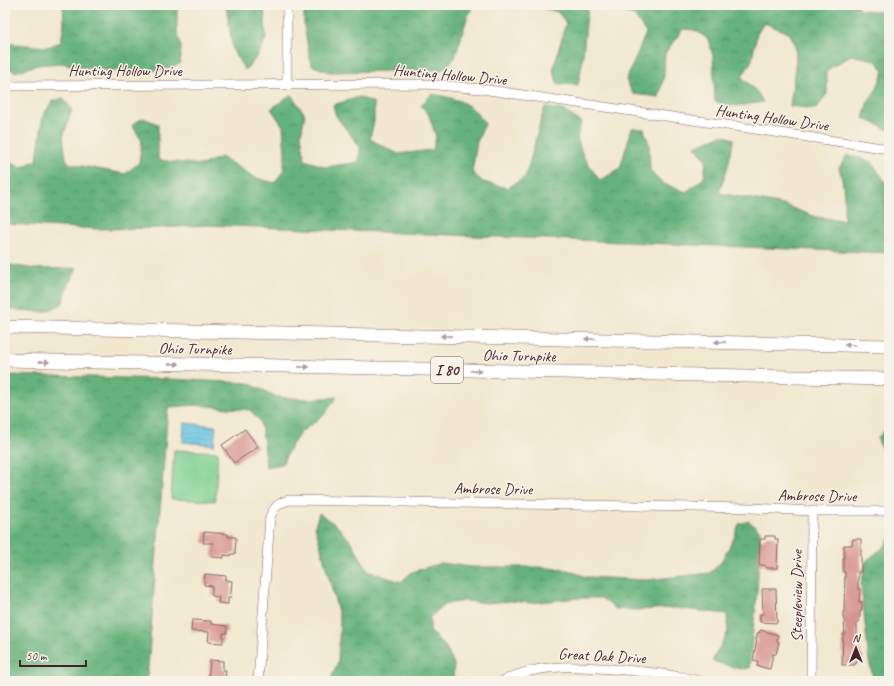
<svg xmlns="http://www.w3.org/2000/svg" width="894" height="686" font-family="Caveat,sans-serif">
<defs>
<pattern id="forest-crowns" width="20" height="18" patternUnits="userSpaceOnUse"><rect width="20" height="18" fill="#66b27c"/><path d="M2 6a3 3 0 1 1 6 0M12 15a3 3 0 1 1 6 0" fill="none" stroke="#569066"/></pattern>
<pattern id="water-rules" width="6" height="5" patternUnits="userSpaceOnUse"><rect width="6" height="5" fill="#65c4e3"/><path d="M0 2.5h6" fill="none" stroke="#59a8c3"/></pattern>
</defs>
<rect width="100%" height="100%" fill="#f7f3e8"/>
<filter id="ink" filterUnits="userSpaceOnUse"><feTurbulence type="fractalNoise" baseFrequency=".025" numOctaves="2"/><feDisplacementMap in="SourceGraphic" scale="8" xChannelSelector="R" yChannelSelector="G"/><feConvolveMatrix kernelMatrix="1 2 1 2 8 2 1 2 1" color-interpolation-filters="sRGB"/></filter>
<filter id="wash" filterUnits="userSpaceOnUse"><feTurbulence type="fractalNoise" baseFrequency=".012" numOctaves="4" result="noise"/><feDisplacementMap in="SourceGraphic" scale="16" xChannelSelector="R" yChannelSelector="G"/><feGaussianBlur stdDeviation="0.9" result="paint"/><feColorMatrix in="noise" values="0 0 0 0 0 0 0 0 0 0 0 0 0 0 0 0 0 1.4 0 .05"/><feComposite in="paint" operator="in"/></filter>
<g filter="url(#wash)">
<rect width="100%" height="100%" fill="#f1e7ce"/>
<path fill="#7ed092" stroke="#64785e" d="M 174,450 L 218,452 L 215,501 L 171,499 Z"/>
<path fill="url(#forest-crowns)" stroke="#586854" d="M 63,5 L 177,5 L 177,31 L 181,47 L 180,64 L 162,70 L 113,71 L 79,67 L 62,63 L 37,65 L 15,72 L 5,66 L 5,43 L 47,47 L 61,42 L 64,24 Z
M 226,5 L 264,5 L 266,39 L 257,57 L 245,70 L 233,51 Z
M 304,5 L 473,5 L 467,18 L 455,58 L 442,70 L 329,72 L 311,65 L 304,25 Z
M 514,5 L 588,5 L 582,64 L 578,85 L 558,84 L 553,70 L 566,23 L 558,12 L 539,7 L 520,7 Z
M 597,5 L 858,5 L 859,10 L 889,12 L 889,129 L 886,129 L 863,118 L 868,101 L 876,90 L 884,71 L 875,60 L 851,55 L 827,70 L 827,94 L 816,109 L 790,106 L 796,59 L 795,43 L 789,33 L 764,23 L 757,34 L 752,60 L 742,77 L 757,92 L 763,102 L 737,106 L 715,102 L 713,56 L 708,39 L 695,30 L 683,29 L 665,53 L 664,76 L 659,97 L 633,94 L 626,80 L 646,33 L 634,15 Z
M 432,94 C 457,99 470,101 485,124 L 477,142 L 472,172 L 483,182 L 508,188 L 525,177 C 533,154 537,130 545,107 L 562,110 L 581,122 L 577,138 L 583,156 L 600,181 L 620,168 L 632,128 L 644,129 L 649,144 L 650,170 L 664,184 L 686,192 L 704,178 L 706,160 L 695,146 L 722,135 L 734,139 L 728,166 L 719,193 L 784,205 L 816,217 L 844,220 C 844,200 845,186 839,168 L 847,155 L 871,161 L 886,183 L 885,199 L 889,222 L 889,253 L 208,225 L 159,228 L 99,229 L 5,224 L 5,161 L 22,167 L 37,160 L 43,115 L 53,101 L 63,98 L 72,110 L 63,137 L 66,159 L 71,164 L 125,174 L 139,163 L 142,141 L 132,125 L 143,118 L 158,124 L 158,160 L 202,165 L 221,157 L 256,178 L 275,183 L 283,171 L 285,155 L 283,126 L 271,109 L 291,95 L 305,114 L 301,135 L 305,160 L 326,167 L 359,162 L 360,147 L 336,116 L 333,105 L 359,97 L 374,103 L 374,121 L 370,139 L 398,154 L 433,150 L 436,137 L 429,115 L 421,105 Z
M 5,264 L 35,269 L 77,268 L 67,288 L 62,304 L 45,312 L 5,309 Z
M 5,375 L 169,379 L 248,383 L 277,397 L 307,399 L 337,397 L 324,415 L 301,432 L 291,446 L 282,464 L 266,467 L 264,443 L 260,421 L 250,410 L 196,405 L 168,407 L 147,681 L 5,681 Z
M 889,426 L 889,464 L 877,438 Z
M 319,513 L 337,526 L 352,543 L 368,571 L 401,582 L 412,572 L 441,563 L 471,567 L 538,567 L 567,570 L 587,577 L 646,580 L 710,573 L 721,562 L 734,538 L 739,524 L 749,521 L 760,531 L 757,594 L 749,668 L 740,669 L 712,661 L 728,632 L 727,614 L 674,608 L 635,610 L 616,609 L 601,598 L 580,598 L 530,603 L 512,601 L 487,603 L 465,601 L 445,604 L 430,617 L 430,631 L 445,646 L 454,664 L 453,681 L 330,681 L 338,662 L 340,619 L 315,526 Z
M 889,538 L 889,681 L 874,681 L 869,661 L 861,585 L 866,561 L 885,546 Z"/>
<path fill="url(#water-rules)" stroke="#587287" d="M 184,423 L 216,426 L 214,445 L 183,442 Z"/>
<g id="blocks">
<path fill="#d79590" d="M 245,429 L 258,447 L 234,463 L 222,445 Z
M 204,532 L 228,534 L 228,537 L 236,537 L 235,554 L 231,554 L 230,556 L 224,555 L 224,558 L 212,557 L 213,543 L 203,543 Z
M 765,536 L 775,536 L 775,539 L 778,539 L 777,568 L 767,568 L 764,565 L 759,565 L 760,539 L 765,539 Z
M 853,539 L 861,539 L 861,572 L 858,572 L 858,589 L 860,589 L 859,602 L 862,602 L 862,610 L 860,611 L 860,617 L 859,618 L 859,622 L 857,622 L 857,650 L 861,650 L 861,658 L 857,658 L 857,663 L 855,663 L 855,665 L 842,665 L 843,634 L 845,634 L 844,619 L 843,618 L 843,612 L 844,612 L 845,572 L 843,572 L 843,558 L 844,558 L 844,545 L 852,545 Z
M 205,574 L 226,576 L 226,580 L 232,581 L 231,593 L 230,598 L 228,598 L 228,604 L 218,603 L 219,597 L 212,596 L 212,586 L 204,585 Z
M 762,589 L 776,589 L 777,623 L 760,622 L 760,614 L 763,614 Z
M 192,620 L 211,621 L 211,624 L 227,626 L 227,633 L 223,633 L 223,643 L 208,642 L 209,632 L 191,631 Z
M 760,630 L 778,635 L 777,641 L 779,642 L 776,654 L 773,654 L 770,669 L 757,666 L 758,661 L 753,660 L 757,640 L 756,640 L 758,632 L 760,633 Z
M 210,660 L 223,661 L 223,670 L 226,670 L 225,681 L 208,681 Z"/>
</g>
</g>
<g filter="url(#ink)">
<use href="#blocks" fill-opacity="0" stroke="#846564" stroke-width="1"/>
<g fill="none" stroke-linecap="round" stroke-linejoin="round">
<g stroke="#846564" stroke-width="10">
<path id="minor" d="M 287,5 L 287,85
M 5,86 L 426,84 L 482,89 L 889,149
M 258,681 L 270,517 C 274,507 279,502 290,500 L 751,508 L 812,511 L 889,511
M 503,681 C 541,661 583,667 624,670 C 649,672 675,675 700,681
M 811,681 L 812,511"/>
</g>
<g stroke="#846564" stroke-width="14">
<path id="highway" d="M 5,327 L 889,346
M 5,360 L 889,379"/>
</g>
<use href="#minor" stroke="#fff" stroke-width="9"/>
<use href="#highway" stroke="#fff" stroke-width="13"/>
</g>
<defs><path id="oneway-solid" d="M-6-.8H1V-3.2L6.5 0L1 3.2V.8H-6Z"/></defs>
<g fill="#ae9aa0">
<use href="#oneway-solid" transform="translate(446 336) rotate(-179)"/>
<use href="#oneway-solid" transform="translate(590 339) rotate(-179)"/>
<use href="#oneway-solid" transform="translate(720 342) rotate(-179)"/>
<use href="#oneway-solid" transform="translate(850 345) rotate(-179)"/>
<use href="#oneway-solid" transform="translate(44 362) rotate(1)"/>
<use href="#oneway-solid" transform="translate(174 364) rotate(1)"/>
<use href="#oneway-solid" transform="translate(304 367) rotate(1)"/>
<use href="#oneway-solid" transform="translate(476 371) rotate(1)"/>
</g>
</g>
<g text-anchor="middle" stroke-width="3" stroke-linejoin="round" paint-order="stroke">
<rect fill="#f7f3e8" stroke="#7e5f64" stroke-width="1" x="431" y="357" width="32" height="26" rx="3"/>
<g font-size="15" font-weight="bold" fill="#4a1f2b">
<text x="447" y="375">I 80</text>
</g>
<g font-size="16" fill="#4a1f2b" stroke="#f7f3e8">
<text x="125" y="76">Hunting Hollow Drive</text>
<text transform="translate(450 74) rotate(5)" y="6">Hunting Hollow Drive</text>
<text transform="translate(772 117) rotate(8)" y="6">Hunting Hollow Drive</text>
<text transform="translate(195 348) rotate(1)" y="6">Ohio Turnpike</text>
<text transform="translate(519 355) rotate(1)" y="6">Ohio Turnpike</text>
<text transform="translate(493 488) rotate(1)" y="6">Ambrose Drive</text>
<text transform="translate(817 495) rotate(1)" y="6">Ambrose Drive</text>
<text transform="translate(796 596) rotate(-90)" y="6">Steepleview Drive</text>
<text transform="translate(602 655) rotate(3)" y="6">Great Oak Drive</text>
</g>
</g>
<rect width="894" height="686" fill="none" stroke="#f7f3e8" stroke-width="20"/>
<g transform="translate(856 648)" stroke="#f7f3e8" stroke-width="3" paint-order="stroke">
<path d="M0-3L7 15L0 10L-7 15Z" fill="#4a1f2b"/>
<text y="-6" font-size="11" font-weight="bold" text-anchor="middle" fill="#4a1f2b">N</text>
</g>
<path d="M20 660v6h66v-6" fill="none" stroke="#4a1f2b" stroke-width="2"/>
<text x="26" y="660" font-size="12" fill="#4a1f2b" stroke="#f7f3e8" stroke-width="3" paint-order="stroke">50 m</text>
</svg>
